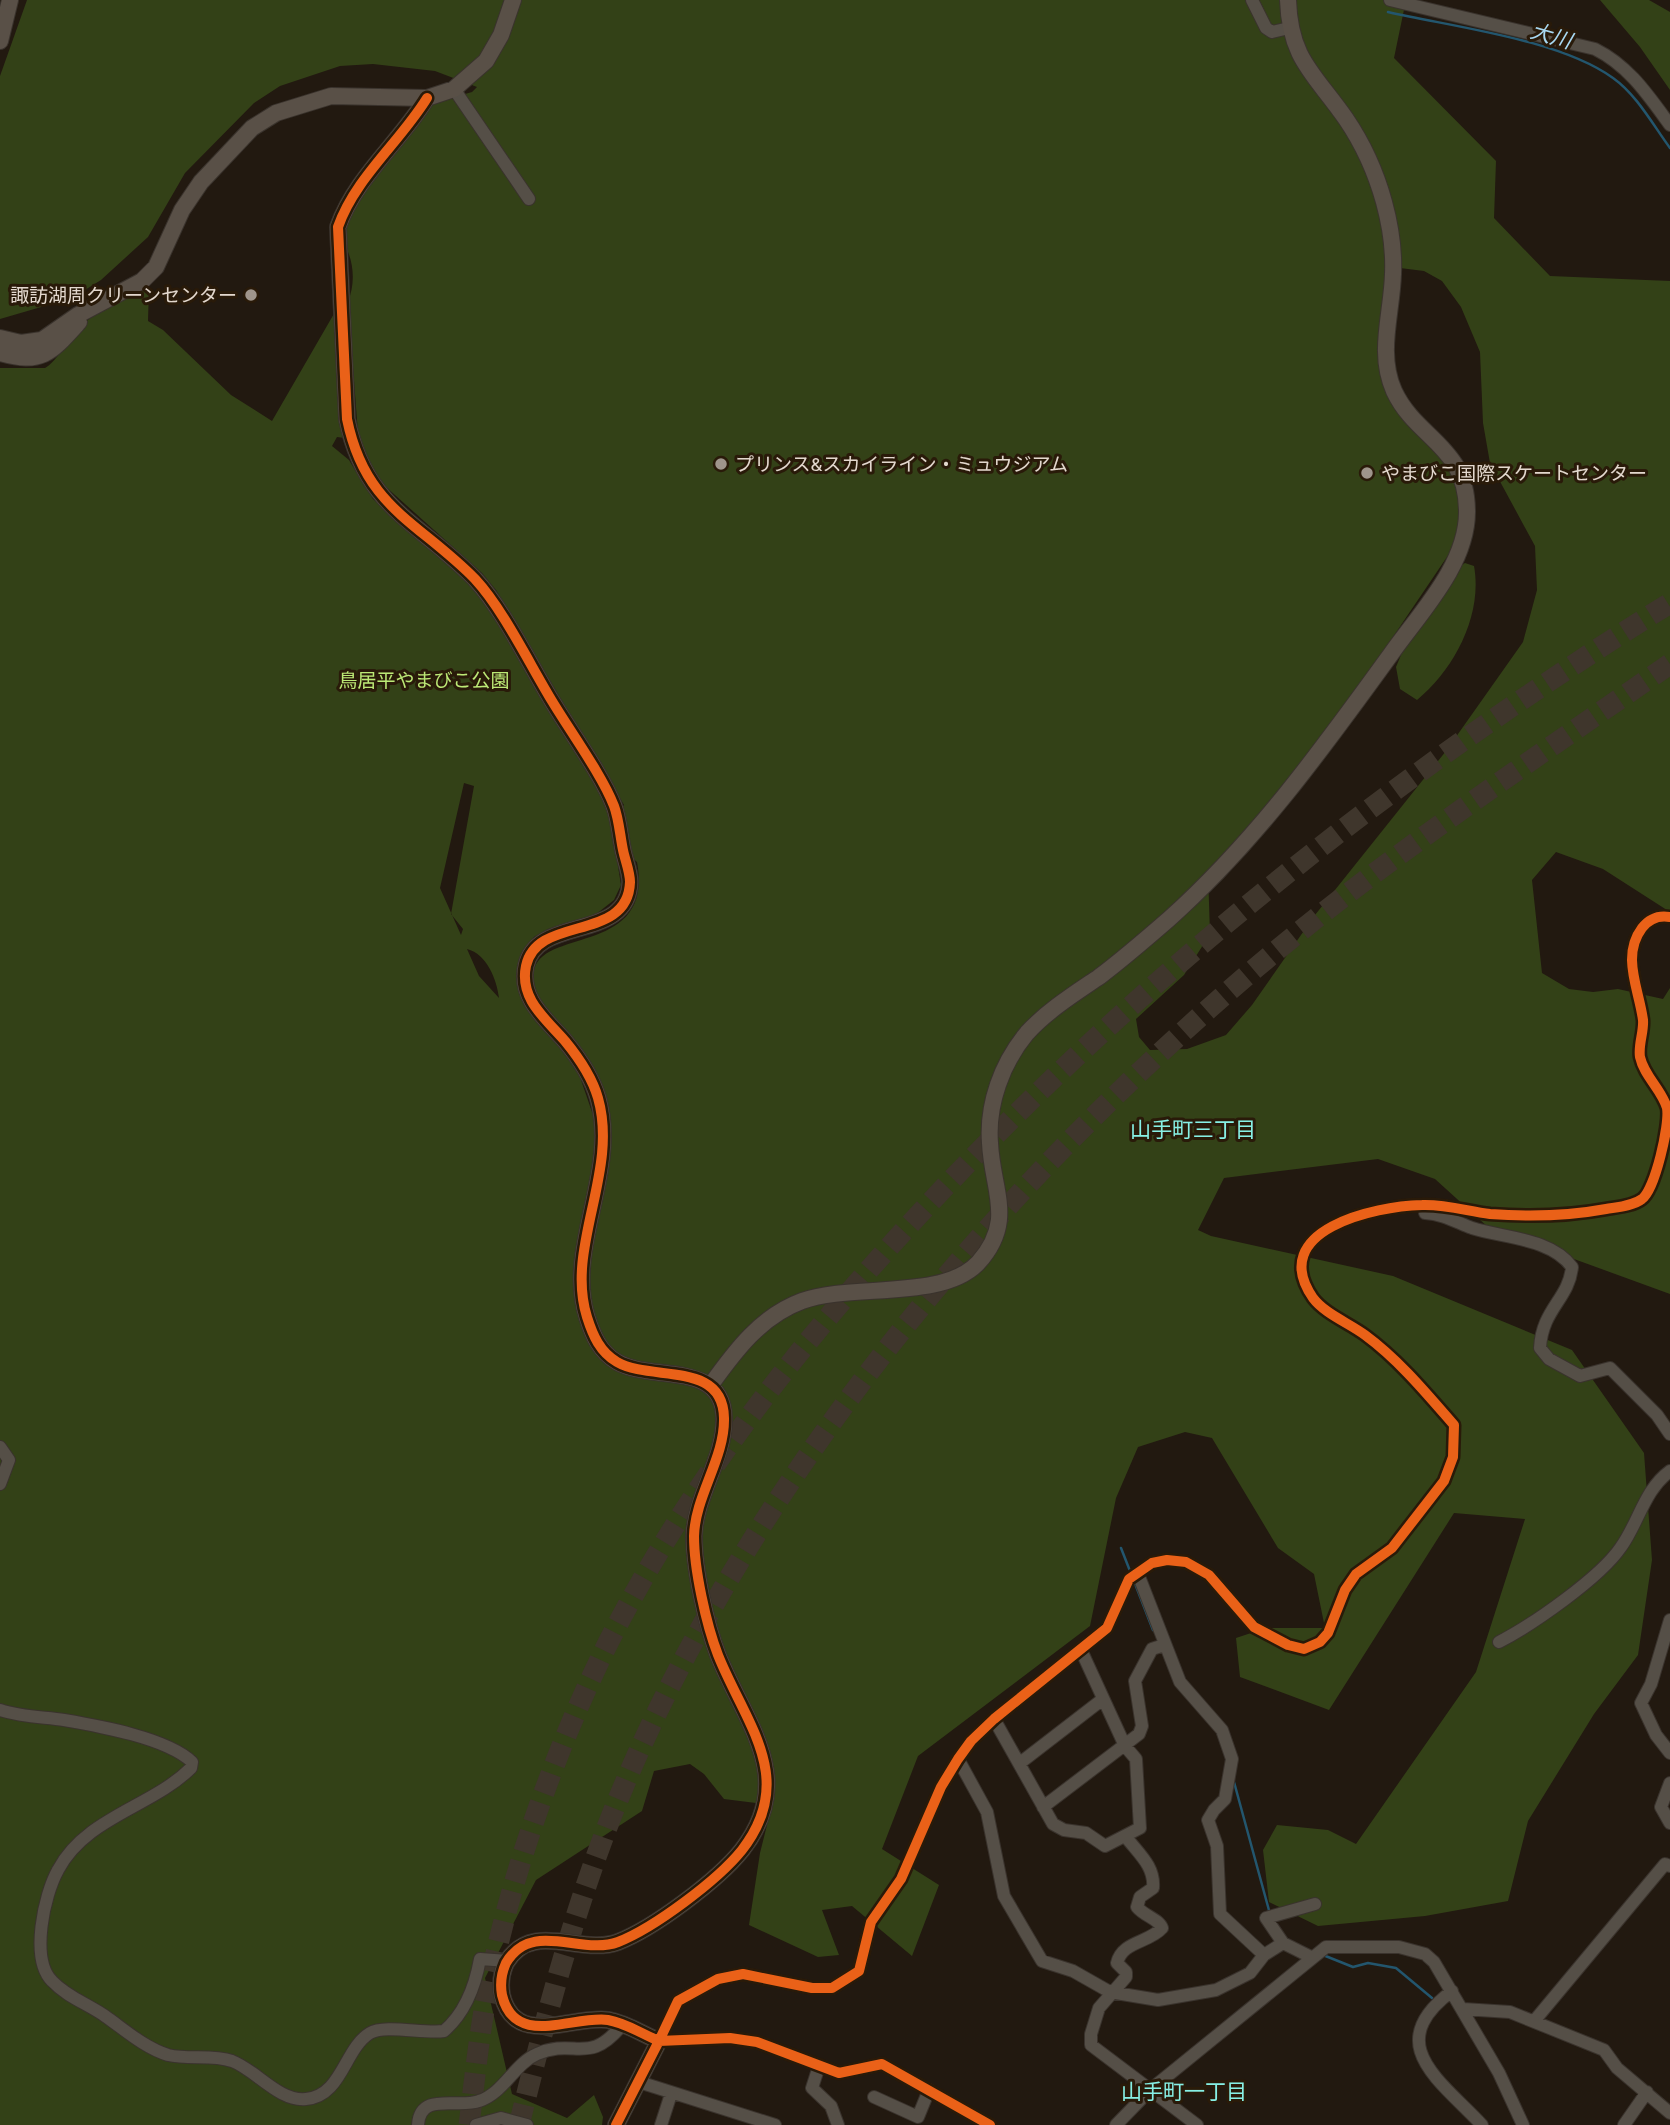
<svg xmlns="http://www.w3.org/2000/svg" width="1670" height="2125" font-family="Roboto,'Noto Sans JP',sans-serif">
<rect width="100%" height="100%" fill="#221910"/>
<path fill="#334117" fill-rule="evenodd" d="M 27,0 L 1406,0 L 1394,58 L 1496,161 L 1494,218 L 1550,276 L 1670,281 L 1670,912 L 1603,869 L 1556,852 L 1532,880 L 1542,973 L 1569,989 L 1593,992 L 1618,989 L 1663,999 L 1670,988 L 1670,1294 L 1489,1228 L 1435,1179 L 1378,1159 L 1224,1178 L 1198,1230 L 1211,1236 L 1393,1276 L 1572,1350 L 1644,1453 L 1652,1560 L 1638,1655 L 1594,1714 L 1528,1821 L 1508,1901 L 1425,1916 L 1318,1926 L 1269,1902 L 1263,1850 L 1277,1825 L 1328,1830 L 1356,1844 L 1476,1672 L 1525,1519 L 1454,1513 L 1329,1710 L 1240,1677 L 1236,1638 L 1266,1628 L 1325,1628 L 1314,1574 L 1278,1548 L 1212,1438 L 1185,1432 L 1138,1447 L 1116,1498 L 1090,1626 L 918,1756 L 882,1849 L 939,1885 L 912,1956 L 852,1906 L 822,1910 L 839,1955 L 818,1957 L 749,1925 L 760,1853 L 772,1805 L 724,1799 L 704,1774 L 690,1764 L 654,1771 L 642,1811 L 536,1880 L 485,1978 L 512,2094 L 567,2118 L 594,2095 L 603,2117 L 602,2125 L 0,2125 L 0,368 L 45,368 C 56,362 67,342 76,331 C 94,311 125,298 149,288 L 148,321 L 163,330 L 231,395 L 272,421 L 335,312 L 345,438 L 337,437 L 332,446 L 349,460 L 373,499 L 472,585 L 487,603 L 608,803 L 621,885 L 614,900 L 595,915 L 548,929 L 534,937 L 519,959 L 517,973 L 524,1005 L 565,1050 L 579,1074 L 592,1112 L 604,1119 L 609,1116 L 608,1108 L 591,1063 L 539,998 C 503,915 657,971 637,862 L 631,857 L 620,810 L 624,805 L 496,590 L 482,573 L 386,487 L 364,458 L 358,433 L 348,302 C 356,282 354,258 342,241 L 351,206 L 427,105 L 472,92 L 477,87 L 435,71 L 373,64 L 340,66 L 280,86 L 254,103 L 185,173 L 148,237 L 101,280 L 72,298 L 0,319 L 0,76 ZM 1400,268 L 1424,271 L 1442,281 L 1461,307 L 1480,352 L 1483,423 L 1490,463 L 1535,546 L 1537,590 L 1523,642 L 1446,751 L 1315,915 L 1252,1005 L 1226,1035 L 1187,1049 L 1150,1050 L 1139,1037 L 1136,1019 L 1184,975 L 1210,934 L 1208,871 L 1243,835 L 1349,702 L 1453,548 C 1468,499 1455,467 1421,432 C 1412,422 1399,411 1392,400 C 1368,359 1377,308 1400,268 ZM 464,783 L 474,786 L 451,914 L 463,929 L 461,935 L 440,888 ZM 467,949 C 487,954 497,980 499,998 L 479,976 Z
M 1600,0 L 1649,0 L 1670,12 L 1670,90 L 1640,47 Z
M 1465,563 L 1474,566 C 1483,615 1454,670 1417,700 L 1400,689 L 1396,667 L 1408,638 L 1451,572 Z"/>
<g fill="none" stroke-linecap="round" stroke-linejoin="round">
<path stroke="#23566e" stroke-width="2.5" d="M 1388,12 C 1453,27 1559,39 1613,78 C 1637,95 1653,125 1670,148
M 1121,1548 L 1130,1571
M 1134,1581 L 1153,1630
M 1234,1782 L 1270,1914
M 1323,1955 L 1353,1967 L 1368,1963 L 1396,1968 L 1432,1998"/>
<path stroke="#3f362c" stroke-width="21" stroke-dasharray="21 10" stroke-linecap="butt" d="M 469,2125 C 475,2078 479,2031 489,1985 C 513,1868 555,1750 608,1643 C 698,1466 826,1310 963,1168 C 1174,950 1413,763 1670,603
M 519,2125 C 545,2020 573,1913 613,1812 C 751,1467 1030,1146 1319,916 C 1432,827 1552,746 1670,664"/>
<g stroke="#3a332d" stroke-width="14">
<path id="street" d="M 1252,0 L 1266,28 L 1272,32 L 1289,28
M 1390,0 L 1595,49 C 1629,66 1648,95 1670,125
M 454,89 L 529,199
M 1425,1213 C 1443,1214 1456,1222 1472,1228 C 1503,1238 1551,1238 1572,1267 C 1569,1299 1542,1309 1540,1348 L 1549,1359 L 1580,1376 L 1610,1368 L 1657,1415 L 1670,1434
M 0,1447 L 9,1460 L 0,1484
M 1138,1574 L 1180,1682 L 1222,1730 L 1232,1759 L 1225,1799 L 1214,1810 L 1208,1820 L 1217,1846 L 1220,1914 L 1264,1955
M 1670,1620 L 1651,1684 L 1641,1703 L 1656,1735 L 1670,1753
M 1499,1642 C 1532,1625 1600,1578 1621,1547 C 1639,1522 1644,1490 1670,1471
M 0,1710 C 21,1717 43,1717 64,1720 C 99,1726 167,1738 192,1762 L 191,1768 C 152,1807 86,1817 58,1870 C 44,1895 30,1959 52,1981 C 67,1997 88,2004 105,2016 C 125,2030 145,2048 168,2055 C 189,2060 211,2054 232,2061 C 256,2070 279,2102 306,2099 C 342,2096 344,2049 370,2033 C 385,2024 424,2034 444,2031 C 465,2013 475,1987 480,1959 L 508,1961
M 994,1719 L 1053,1824 L 1064,1830 L 1086,1833 L 1105,1846 L 1140,1828 L 1136,1759 L 1125,1746 L 1081,1650
M 958,1759 L 987,1812 L 1004,1896 L 1042,1961 L 1073,1971 L 1110,1992 L 1158,2000 L 1216,1990 L 1250,1973 L 1264,1955 L 1283,1943 L 1311,1957
M 1020,1763 L 1103,1699
M 1670,1783 L 1661,1807 L 1670,1823
M 1043,1807 L 1139,1734 L 1142,1726 L 1135,1681 L 1152,1649 L 1164,1645
M 1126,1837 C 1138,1853 1155,1866 1153,1888 L 1140,1897 L 1137,1907 C 1144,1916 1159,1919 1162,1928 C 1149,1943 1122,1941 1117,1963 L 1126,1972 L 1126,1977 L 1099,2008 L 1091,2034 L 1091,2045 L 1197,2125
M 1283,1943 L 1266,1918 L 1315,1904
M 1452,1991 C 1381,2044 1440,2080 1482,2125
M 1463,2009 L 1510,2012 L 1604,2050 L 1617,2068 L 1670,2113
M 1535,2020 L 1665,1864 L 1670,1866
M 819,2066 L 812,2088 L 831,2106 L 838,2125
M 639,2082 L 775,2125
M 874,2097 L 918,2117 L 929,2090
M 418,2125 C 420,2091 458,2109 479,2101 C 504,2093 514,2064 537,2054 C 576,2037 588,2067 623,2024
M 476,2125 L 501,2118 L 527,2125
M 661,2125 L 671,2094
M 990,2125 L 882,2064 L 839,2073 L 757,2042 L 730,2038 L 659,2041 L 678,2001 L 718,1979 L 743,1974 L 812,1988 L 832,1988 L 859,1971 L 871,1922 L 901,1879 L 941,1787 L 958,1759 L 971,1741 L 994,1719 L 1107,1628 L 1129,1579 L 1152,1563 L 1167,1560 L 1186,1562 L 1209,1575 L 1254,1627 L 1288,1645 L 1304,1649 L 1320,1642 L 1328,1633 L 1345,1590 L 1356,1574 L 1392,1548 L 1444,1481 L 1453,1457 L 1454,1425 C 1427,1394 1399,1360 1365,1335 C 1349,1323 1325,1314 1313,1298 C 1266,1230 1375,1206 1422,1205 C 1445,1204 1467,1211 1490,1214 C 1529,1217 1568,1216 1606,1209 C 1618,1207 1633,1206 1642,1199 C 1655,1190 1670,1124 1667,1108 C 1662,1090 1644,1076 1640,1057 C 1638,1045 1644,1032 1643,1020 C 1639,989 1621,956 1642,928 C 1649,919 1659,915 1670,917
M 1116,2125 L 1150,2090 L 1326,1947 L 1399,1947 L 1425,1954 L 1434,1962 L 1499,2073 L 1523,2125
M 1624,2125 L 1647,2092"/>
</g>
<g stroke="#3a332d" stroke-width="18">
<path id="secondary" d="M 0,41 L 10,0
M 427,98 C 400,142 355,178 338,227 L 347,419 C 365,508 418,521 475,579 C 503,609 530,665 552,701 C 570,731 602,775 614,806 C 619,819 620,836 623,850 C 625,860 630,872 630,882 C 628,943 537,914 526,966 C 519,999 546,1019 565,1041 C 579,1058 592,1077 598,1098 C 619,1172 565,1247 587,1317 C 593,1336 600,1352 617,1362 C 651,1382 723,1360 724,1418 C 725,1458 695,1496 694,1536 C 694,1569 706,1624 718,1655 C 745,1723 798,1778 742,1850 C 718,1880 654,1928 618,1942 C 581,1956 532,1919 506,1963 C 501,1974 500,1984 502,1995 C 515,2049 573,2015 608,2020 C 626,2023 642,2034 659,2041 L 616,2125
M 0,338 L 21,343 L 42,340 L 78,315 L 142,281 L 156,267 L 182,210 L 201,182 L 252,128 L 276,113 L 331,96 L 427,98 L 454,89 L 486,61 L 501,35 L 513,0
M 0,353 C 42,365 51,353 79,322
M 710,1386 C 735,1351 761,1316 802,1301 C 851,1283 942,1301 978,1263 C 1016,1221 992,1190 990,1143 C 987,1104 1002,1063 1027,1033 C 1047,1011 1074,994 1099,977 C 1123,959 1146,939 1169,919 C 1256,841 1323,748 1391,654 C 1420,613 1467,565 1467,512 C 1467,445 1417,440 1394,391 C 1377,353 1392,313 1393,274 C 1394,251 1390,224 1384,202 C 1376,173 1363,144 1346,119 C 1315,74 1290,60 1288,0"/>
</g>
<use href="#street" stroke="#554f47" stroke-width="12"/>
<use href="#secondary" stroke="#595047" stroke-width="16"/>
<g stroke="#291a09" stroke-width="15">
<path id="cycleway" d="M 427,98 C 400,142 355,178 338,227 L 347,419 C 365,508 418,521 475,579 C 503,609 530,665 552,701 C 570,731 602,775 614,806 C 619,819 620,836 623,850 C 625,860 630,872 630,882 C 628,943 537,914 526,966 C 519,999 546,1019 565,1041 C 579,1058 592,1077 598,1098 C 619,1172 565,1247 587,1317 C 593,1336 600,1352 617,1362 C 651,1382 723,1360 724,1418 C 725,1458 695,1496 694,1536 C 694,1569 706,1624 718,1655 C 745,1723 798,1778 742,1850 C 718,1880 654,1928 618,1942 C 581,1956 532,1919 506,1963 C 501,1974 500,1984 502,1995 C 515,2049 573,2015 608,2020 C 626,2023 642,2034 659,2041 L 616,2125
M 990,2125 L 882,2064 L 839,2073 L 757,2042 L 730,2038 L 659,2041 L 678,2001 L 718,1979 L 743,1974 L 812,1988 L 832,1988 L 859,1971 L 871,1922 L 901,1879 L 941,1787 L 958,1759 L 971,1741 L 994,1719 L 1107,1628 L 1129,1579 L 1152,1563 L 1167,1560 L 1186,1562 L 1209,1575 L 1254,1627 L 1288,1645 L 1304,1649 L 1320,1642 L 1328,1633 L 1345,1590 L 1356,1574 L 1392,1548 L 1444,1481 L 1453,1457 L 1454,1425 C 1427,1394 1399,1360 1365,1335 C 1349,1323 1325,1314 1313,1298 C 1266,1230 1375,1206 1422,1205 C 1445,1204 1467,1211 1490,1214 C 1529,1217 1568,1216 1606,1209 C 1618,1207 1633,1206 1642,1199 C 1655,1190 1670,1124 1667,1108 C 1662,1090 1644,1076 1640,1057 C 1638,1045 1644,1032 1643,1020 C 1639,989 1621,956 1642,928 C 1649,919 1659,915 1670,917"/>
</g>
<use href="#cycleway" stroke="#ea6118" stroke-width="10"/>
</g>
<g fill="#9f958c" stroke="#291a09" stroke-width="2.5">
<circle cx="251" cy="295" r="7"/>
<circle cx="721" cy="464" r="7"/>
<circle cx="1367" cy="473" r="7"/>
</g>
<g text-anchor="middle" stroke-width="6" stroke-linejoin="round" paint-order="stroke">
<g font-size="19" fill="#e3d8ce" stroke="#291a09" text-anchor="start">
<text x="237" y="302" text-anchor="end">諏訪湖周クリーンセンター</text>
<text x="735" y="471">プリンス&amp;スカイライン・ミュウジアム</text>
<text x="1381" y="480">やまびこ国際スケートセンター</text>
</g>
<g font-size="19" fill="#bce976" stroke="#291a09">
<text x="424" y="687">鳥居平やまびこ公園</text>
</g>
<g font-size="21" font-style="italic" fill="#a8d8f1" stroke="#291a09">
<text transform="translate(1551 36) rotate(16)" y="7">大川</text>
</g>
<g font-size="21" fill="#87f0e5" stroke="#291a09">
<text x="1193" y="1137">山手町三丁目</text>
<text x="1184" y="2099">山手町一丁目</text>
</g>
</g>
</svg>
